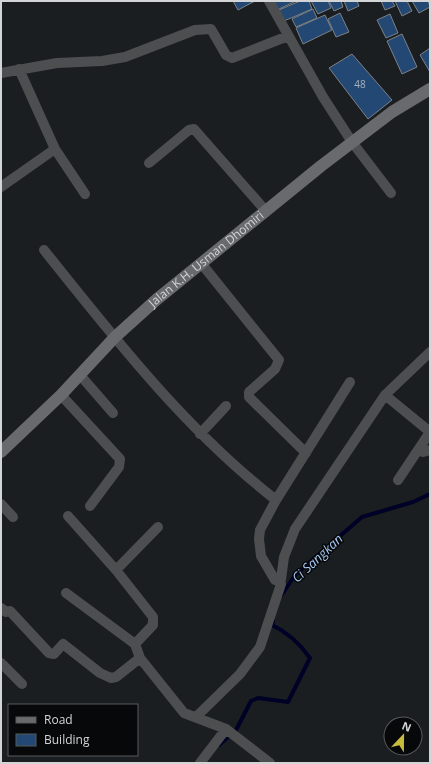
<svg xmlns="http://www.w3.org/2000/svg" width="431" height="764" font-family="'Open Sans',sans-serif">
<rect width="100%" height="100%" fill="#1a1e21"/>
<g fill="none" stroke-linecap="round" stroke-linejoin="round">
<path stroke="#000126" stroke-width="4" d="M 281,596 L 295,575 L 362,517 L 413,502 L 430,494
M 219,745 L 236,730 L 251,701 L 258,698 L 288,702 L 310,658 C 300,644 287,632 272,625 L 273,621"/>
</g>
<path fill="#234874" stroke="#7d8185" d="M 233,1 L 255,1 L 238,10 Z
M 273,1 L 296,1 L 277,10 Z
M 300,1 L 309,1 L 312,9 L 284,21 L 279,10 Z
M 311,1 L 328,1 L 331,8 L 318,14 Z
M 329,1 L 341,1 L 343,7 L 334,11 Z
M 344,1 L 357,1 L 359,6 L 348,11 Z
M 381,1 L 392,1 L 395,6 L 385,10 Z
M 395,1 L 407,1 L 412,11 L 402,16 Z
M 412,1 L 428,1 L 430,7 L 419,13 Z
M 313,9 L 317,18 L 296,27 L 292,19 Z
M 340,13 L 349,32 L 336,37 L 328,19 Z
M 390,14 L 398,33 L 386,38 L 377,20 Z
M 325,15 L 332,30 L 303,44 L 296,28 Z
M 402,34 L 417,67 L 402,74 L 387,41 Z
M 430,48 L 430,72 L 420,55 Z
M 352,54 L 392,100 L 368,119 L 329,68 Z"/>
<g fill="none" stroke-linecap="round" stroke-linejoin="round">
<path stroke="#4d4e50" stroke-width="10" d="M 269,1 L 323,97 L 352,142 L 391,193
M 19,69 L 55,149 L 85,194
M 1,73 L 57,63 L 102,61 L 125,57 L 195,30 L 211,29 L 226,55 L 232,58 L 288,36
M 149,163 L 189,130 L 194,129 L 265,210
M 1,187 L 55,149
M 44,250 C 115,339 186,430 276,500
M 201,263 L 279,360 L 275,369 L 249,392 L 249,397 L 306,453
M 80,375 L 113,413
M 61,395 L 120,459 L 119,467 L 90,506
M 385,395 L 430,432
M 200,434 L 226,406
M 419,449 L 423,452 L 430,450
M 398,480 L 430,432
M 1,504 L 13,517
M 68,516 L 116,570 L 153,617 L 153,625 L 135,644
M 116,570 L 158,527
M 281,579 L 284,557 L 295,529 L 385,395 L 430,352
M 275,580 L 261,556 L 259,539 L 260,530 L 276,500 L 350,382
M 66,593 L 135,644 L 140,658 L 184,713 L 226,729 L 270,763
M 1,608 L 6,612 L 10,611 L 49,653 L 54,654 L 63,644 L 100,673 L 111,678 L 116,677 L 140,658
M 1,663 L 22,684
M 196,717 L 240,674 L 260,647 L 281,584
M 200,763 L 226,729"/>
<path stroke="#686a6d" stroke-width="12" id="s1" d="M 1,452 L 61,395 L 115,337 L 156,300 L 321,166 L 392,112 L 430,89"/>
</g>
<g text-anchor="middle" stroke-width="3" stroke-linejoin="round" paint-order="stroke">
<g font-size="10" fill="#a6b1be">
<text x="360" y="88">48</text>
</g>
<g font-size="12" fill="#d2d4d6" stroke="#070809">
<text dy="4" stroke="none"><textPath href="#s1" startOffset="282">Jalan K.H. Usman Dhomiri</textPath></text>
</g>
<g font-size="13" font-style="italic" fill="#a6c8f2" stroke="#070809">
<text transform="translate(317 558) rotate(-43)" y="5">Ci Sangkan</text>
</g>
</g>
<rect width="431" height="764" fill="none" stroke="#d2d4d6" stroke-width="4"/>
<rect x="8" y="704" width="130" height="52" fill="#070809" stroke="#585a5b"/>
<rect x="16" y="717" width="20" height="6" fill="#686a6d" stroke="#585a5b"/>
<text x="44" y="724" font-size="12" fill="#d2d4d6">Road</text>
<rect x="16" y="734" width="20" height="12" fill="#234874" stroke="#585a5b"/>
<text x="44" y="744" font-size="12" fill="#d2d4d6">Building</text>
<g transform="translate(403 736) rotate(22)"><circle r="19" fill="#070809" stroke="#585a5b"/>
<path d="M0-3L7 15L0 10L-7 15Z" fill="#c7bb3b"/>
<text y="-6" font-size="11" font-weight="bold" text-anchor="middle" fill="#d2d4d6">N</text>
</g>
</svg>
